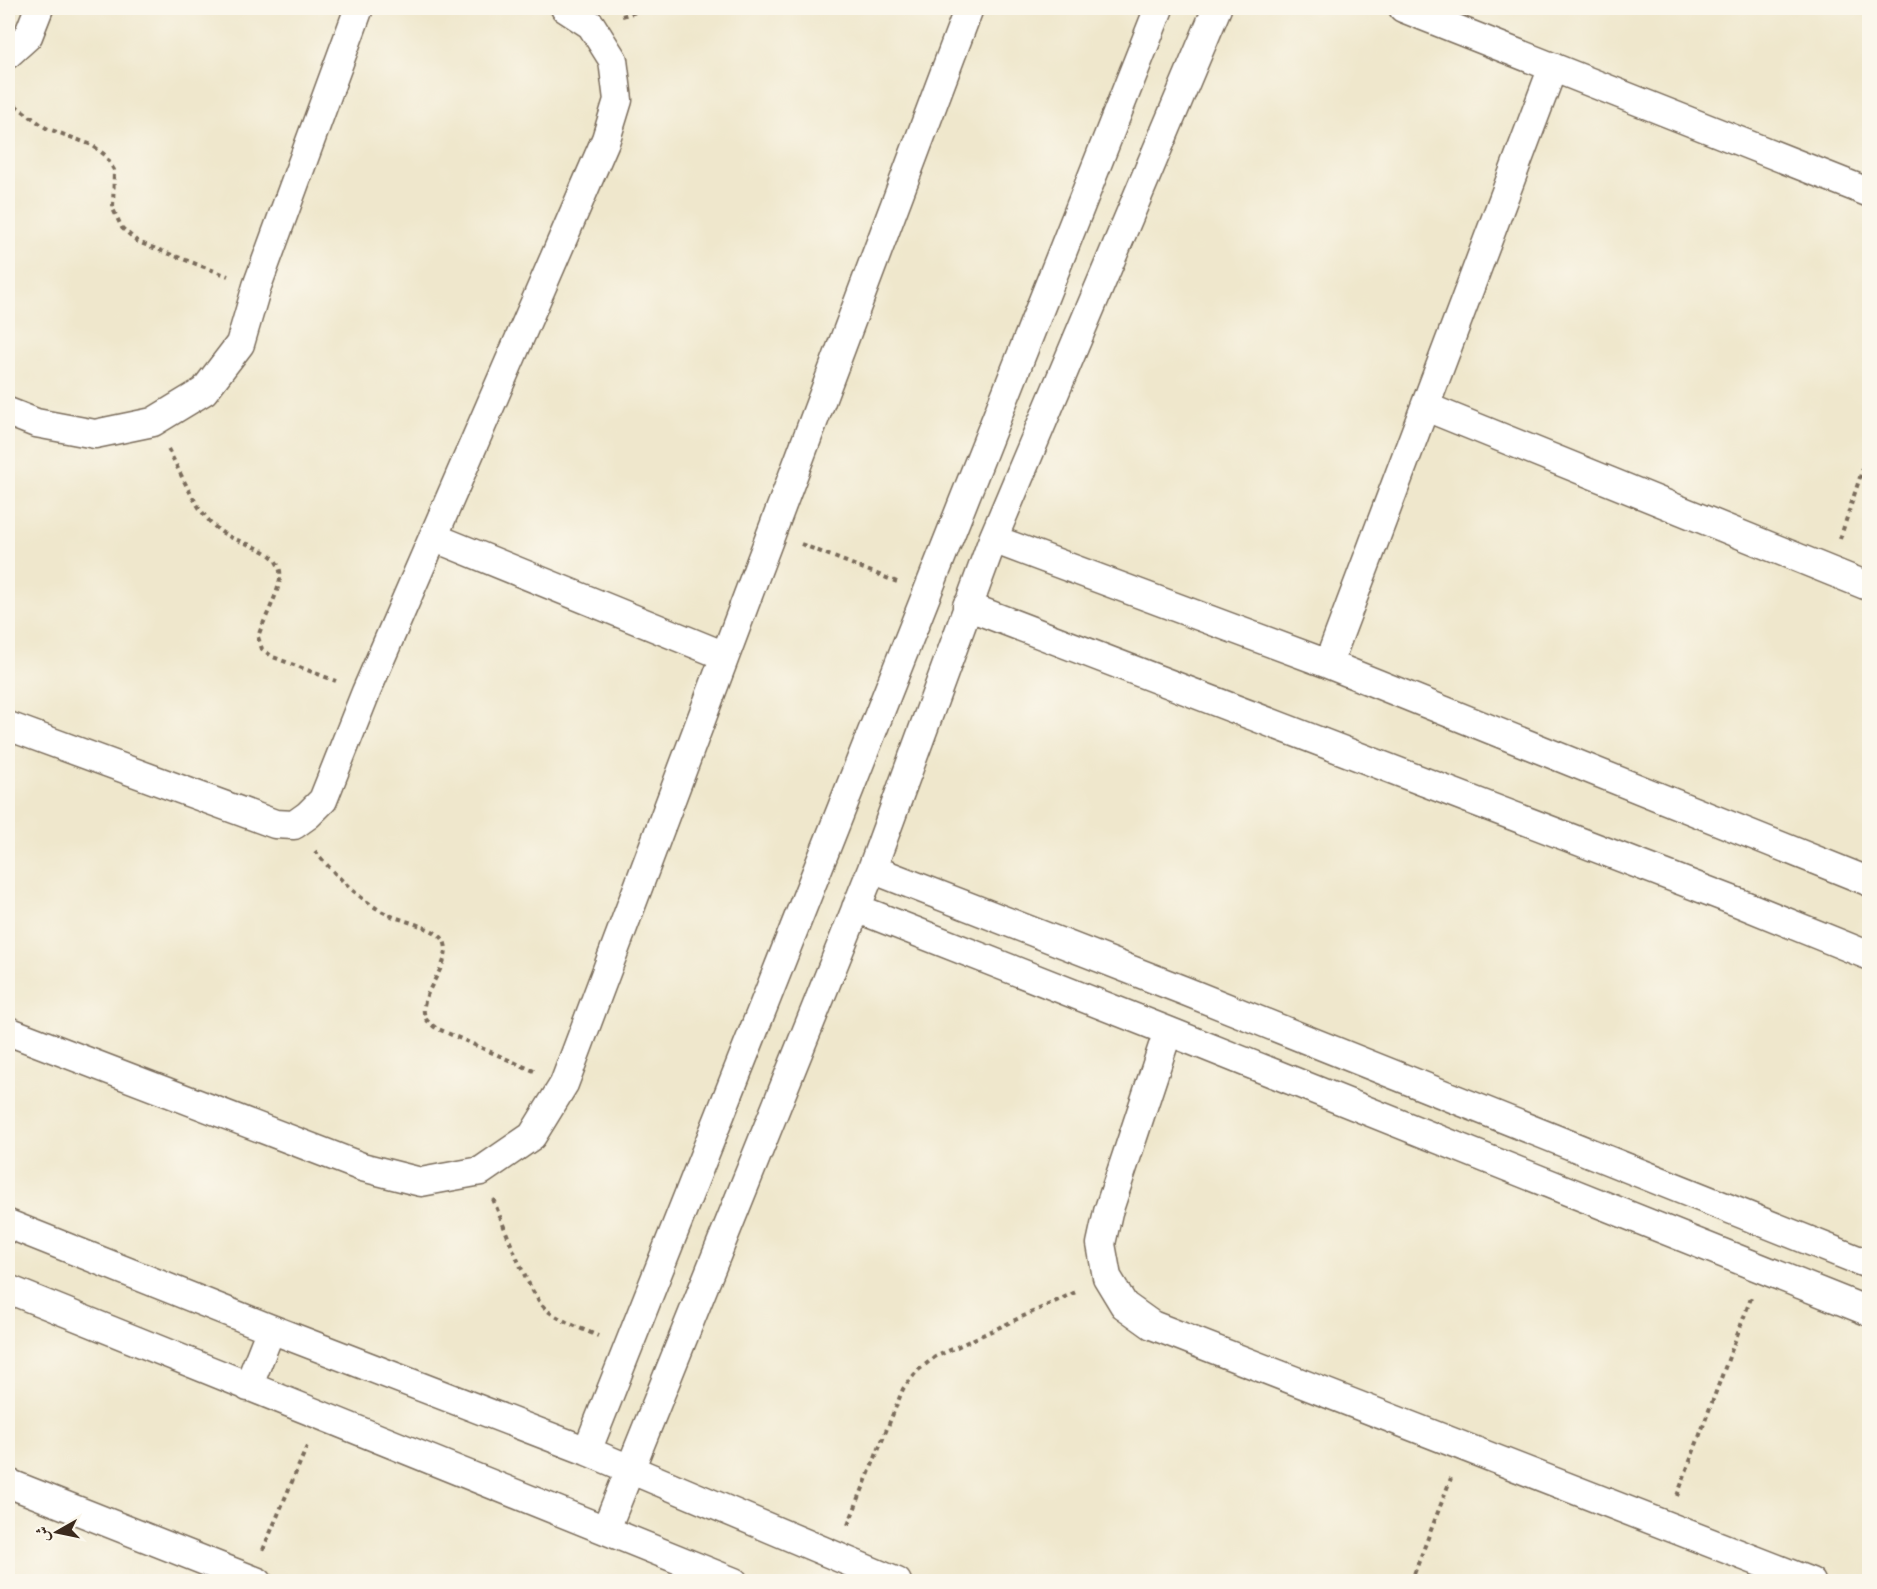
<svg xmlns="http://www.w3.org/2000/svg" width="1877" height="1589" font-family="'IM FELL French Canon',Amiri,serif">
<rect width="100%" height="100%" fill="#fbf7ec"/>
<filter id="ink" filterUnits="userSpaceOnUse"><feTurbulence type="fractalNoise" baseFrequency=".0167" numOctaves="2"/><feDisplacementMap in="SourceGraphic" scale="12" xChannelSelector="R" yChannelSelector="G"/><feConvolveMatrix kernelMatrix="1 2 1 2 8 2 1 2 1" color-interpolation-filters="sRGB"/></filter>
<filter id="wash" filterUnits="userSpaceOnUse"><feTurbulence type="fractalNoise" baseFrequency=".008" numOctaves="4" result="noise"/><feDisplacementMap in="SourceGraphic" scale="24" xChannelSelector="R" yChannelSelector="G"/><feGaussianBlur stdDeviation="1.35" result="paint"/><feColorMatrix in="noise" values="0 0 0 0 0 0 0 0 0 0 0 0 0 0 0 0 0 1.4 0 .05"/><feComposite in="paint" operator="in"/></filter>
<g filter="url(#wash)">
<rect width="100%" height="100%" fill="#efe7cc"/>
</g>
<g filter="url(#ink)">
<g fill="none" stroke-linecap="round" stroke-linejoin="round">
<g stroke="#7a6c5b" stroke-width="31">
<path id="street" d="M 1403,8 L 1870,193
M 8,54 L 28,36 L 39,8
M 1426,407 L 1870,587
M 8,412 L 36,423 L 95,434 L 153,422 L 204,391 L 240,344 L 257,286 L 359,8
M 433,537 L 725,656
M 993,539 L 1328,664 L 1870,882
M 967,606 L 1737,902 L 1870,956
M 1328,664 L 1553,67
M 8,726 L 275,824 L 294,825 L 308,815 L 323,800 L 366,692 L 606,139 L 618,100 L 613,60 L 591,25 L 565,8
M 872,869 L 1185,991 L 1870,1265
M 856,908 L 1168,1031 L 1870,1312
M 8,1031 L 362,1167 L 421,1182 L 481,1171 L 532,1136 L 564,1084 L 969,8
M 1168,1031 L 1108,1212 L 1101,1244 L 1107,1277 L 1124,1305 L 1152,1325 L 1811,1582
M 8,1224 L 271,1329 L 587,1451 L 897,1582
M 8,1289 L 734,1582
M 248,1387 L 271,1329
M 587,1451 L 1159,8
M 8,1483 L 258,1582
M 606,1529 L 872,869 L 993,539 L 1217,8"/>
</g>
<path stroke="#7a6c5b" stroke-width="4" stroke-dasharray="4.5 4.5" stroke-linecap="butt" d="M 622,16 L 650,8
M 8,100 L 46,128 L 92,145 L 105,155 L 114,170 L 113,209 L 122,228 L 138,242 L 228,276
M 168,449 C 182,475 197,514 220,531 C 238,545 275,546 280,571 C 283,587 263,620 258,637 L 262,649 L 273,657 L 336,681
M 1840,539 L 1870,446
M 801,544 L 897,582
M 8,772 L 12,761
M 315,851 C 332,872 363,903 387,914 C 401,921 438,928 444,941 C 455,964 414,996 426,1019 C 428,1022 433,1026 436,1028 L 534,1071
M 493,1199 C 504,1225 528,1295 548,1311 C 563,1322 582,1329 598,1336
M 1677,1496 L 1751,1298
M 848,1525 L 903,1389 L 917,1371 L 935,1357 L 1078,1291
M 263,1550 L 308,1444
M 1411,1582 L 1451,1478"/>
<use href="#street" stroke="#fff" stroke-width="28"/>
</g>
</g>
<rect width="1877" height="1589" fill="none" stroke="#fbf7ec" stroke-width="30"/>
<g transform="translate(57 1532) rotate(261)" stroke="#fbf7ec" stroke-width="4.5" paint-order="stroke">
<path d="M0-4.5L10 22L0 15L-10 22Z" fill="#3b2a1e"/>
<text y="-9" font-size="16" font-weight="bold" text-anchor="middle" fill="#3b2a1e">ش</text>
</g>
</svg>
